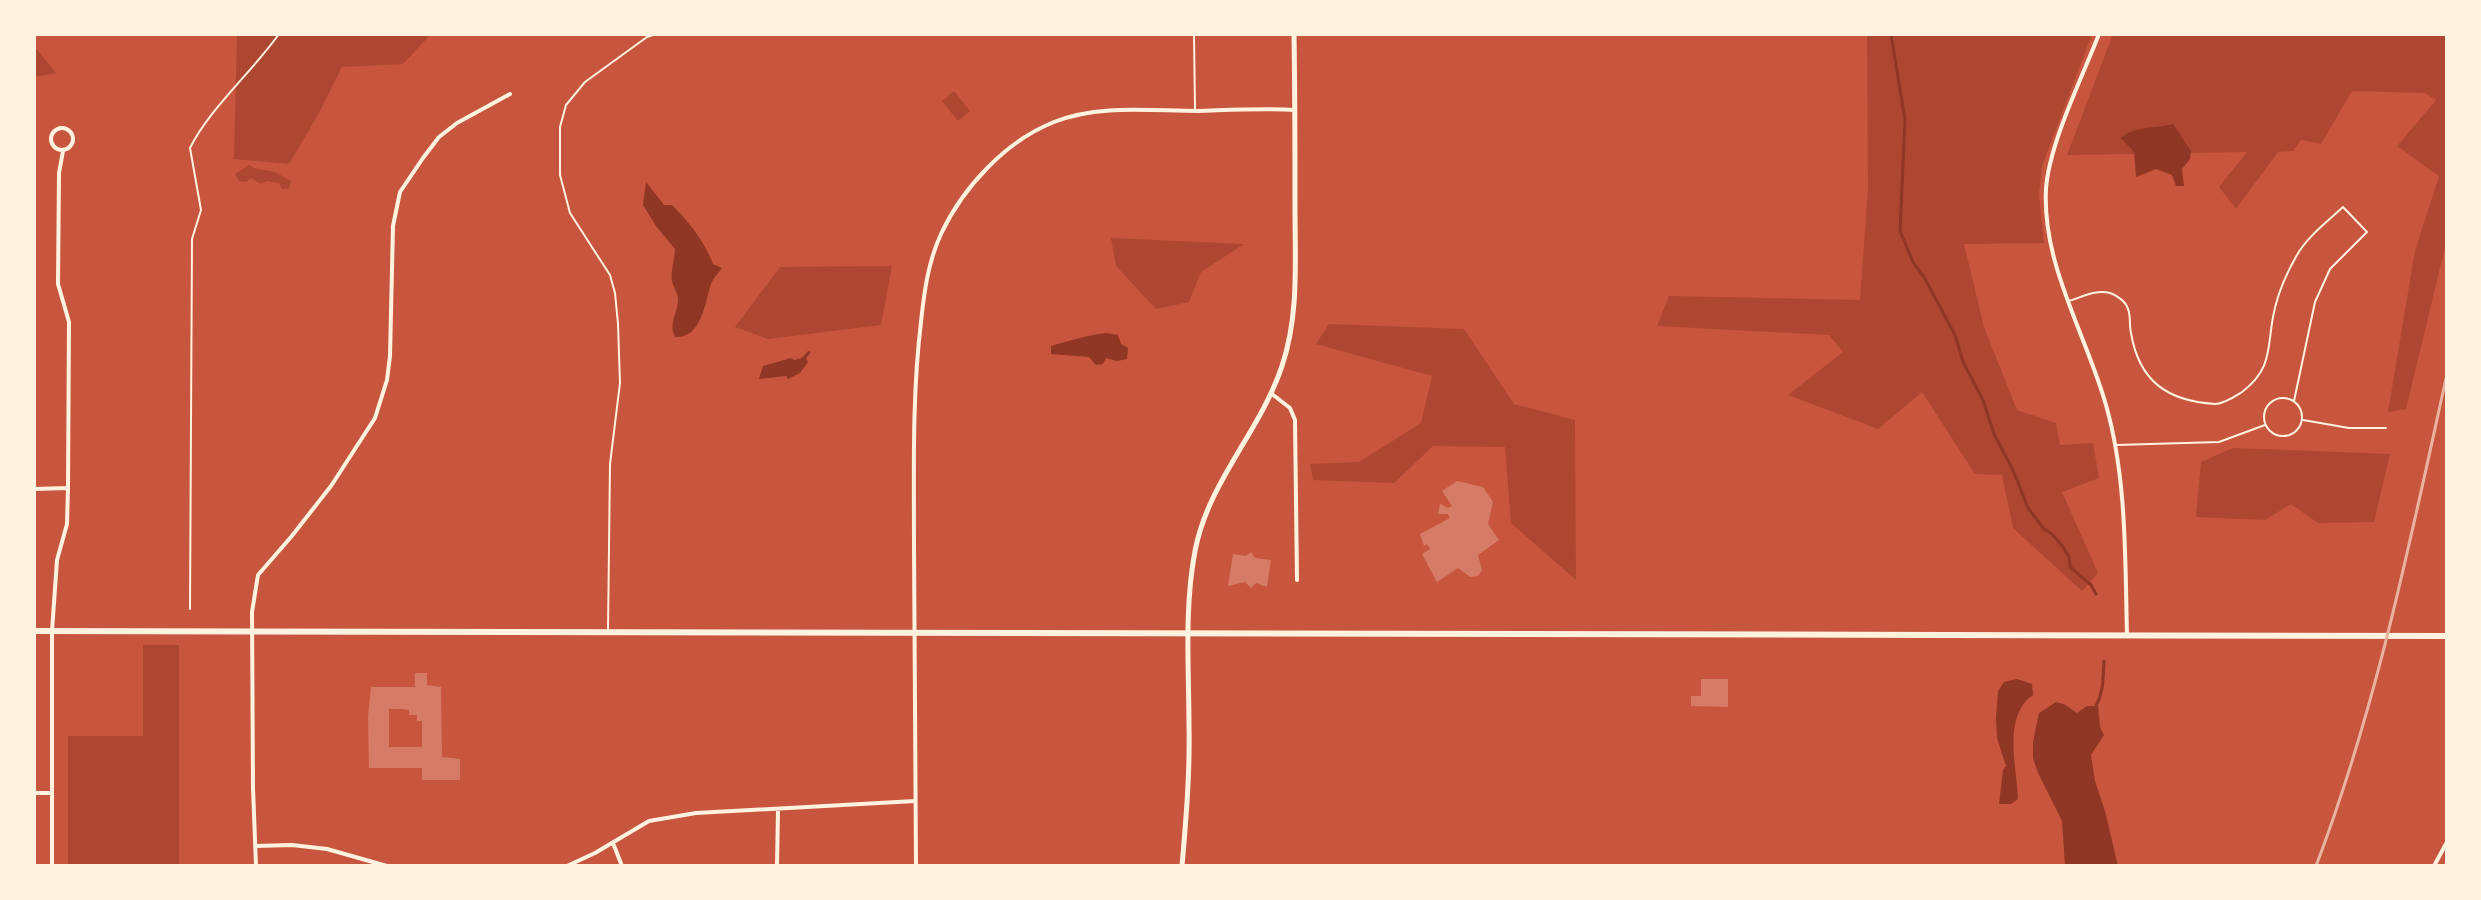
<svg xmlns="http://www.w3.org/2000/svg" width="2481" height="900" font-family="'Work Sans',sans-serif">
<rect width="100%" height="100%" fill="#c8553d"/>
<path fill="#ae4732" d="M 237,34 L 431,34 L 403,64 L 342,67 L 319,113 L 289,164 L 234,159 Z
M 1867,34 L 2092,34 L 2042,166 L 2039,195 L 2044,243 L 1964,244 L 1984,327 L 2017,410 L 2056,423 L 2060,445 L 2093,443 L 2099,478 L 2062,492 L 2098,573 L 2082,591 L 2013,528 L 2002,475 L 1975,474 L 1922,392 L 1878,429 L 1788,395 L 1843,352 L 1829,335 L 1657,326 L 1669,296 L 1860,300 L 1868,188 Z
M 2113,34 L 2447,34 L 2447,239 L 2406,409 L 2388,412 L 2415,251 L 2439,176 L 2397,146 L 2436,100 L 2425,93 L 2352,91 L 2321,144 L 2301,140 L 2293,151 L 2278,152 L 2236,209 L 2219,187 L 2247,152 L 2067,155 Z
M 34,46 L 56,73 L 34,77 Z
M 954,91 L 970,111 L 958,121 L 942,101 Z
M 249,165 C 257,171 264,169 274,172 C 279,174 286,178 291,181 L 289,189 L 282,189 L 279,183 L 267,181 L 261,184 L 251,178 L 246,182 L 239,181 L 235,174 Z
M 1111,238 L 1244,244 L 1201,272 L 1189,302 L 1156,309 L 1116,266 Z
M 892,266 L 881,325 L 768,339 L 735,327 L 780,267 Z
M 1329,324 L 1464,329 L 1514,404 L 1575,420 L 1576,580 L 1511,523 L 1505,447 L 1433,446 L 1394,483 L 1313,480 L 1310,464 L 1359,462 L 1421,423 L 1432,376 L 1316,344 Z
M 2233,448 L 2390,454 L 2374,522 L 2318,523 L 2291,504 L 2265,520 L 2196,517 L 2201,462 Z
M 143,645 L 179,645 L 179,866 L 68,866 L 68,736 L 143,736 Z"/>
<path fill="#8f3625" d="M 2173,124 L 2191,151 L 2190,159 L 2182,169 L 2184,186 L 2176,186 L 2172,175 L 2156,169 L 2136,177 L 2134,152 L 2121,138 C 2136,125 2155,129 2173,124 Z
M 646,182 L 664,205 L 672,205 C 689,222 705,242 713,264 L 722,268 C 718,273 713,279 711,284 C 705,303 701,339 675,337 C 668,323 678,314 678,299 C 678,293 673,287 672,281 C 670,272 675,259 675,249 L 656,226 L 643,205 Z
M 1106,333 L 1118,335 L 1121,344 L 1128,348 L 1127,359 L 1117,361 L 1106,358 L 1103,364 L 1096,365 L 1089,357 L 1051,354 L 1051,346 C 1069,341 1087,335 1106,333 Z
M 808,351 L 811,352 L 806,358 L 808,362 L 800,373 L 788,379 L 786,376 L 759,379 L 763,366 L 791,358 L 794,360 L 802,358 Z
M 2017,679 L 2032,684 L 2033,695 C 2002,716 2017,768 2018,799 L 2011,804 L 1999,804 L 2003,770 L 2006,766 L 1997,738 L 1996,718 L 1998,691 L 2004,682 Z
M 2056,702 L 2064,704 L 2077,713 L 2087,706 L 2098,706 L 2100,727 L 2104,735 L 2091,755 L 2095,781 L 2105,811 L 2118,866 L 2065,866 L 2062,821 L 2038,773 L 2033,758 L 2033,742 L 2039,713 Z"/>
<g fill="none" stroke-linecap="round" stroke-linejoin="round">
<path stroke="#8f3625" stroke-width="3" d="M 1891,34 L 1905,120 L 1900,231 L 1913,262 L 1924,277 L 1955,335 L 1963,362 L 1983,400 L 1994,434 L 2013,470 L 2028,508 L 2044,529 L 2052,534 L 2063,547 L 2069,557 L 2070,567 L 2091,585 L 2096,594
M 2096,706 C 2104,691 2103,677 2104,661"/>
</g>
<path fill="#d67c66" fill-rule="evenodd" d="M 1457,481 L 1483,487 L 1493,502 L 1488,524 L 1499,540 L 1478,555 L 1482,570 L 1478,576 L 1470,577 L 1458,568 L 1437,582 L 1422,554 L 1430,549 L 1427,544 L 1424,546 L 1420,534 L 1450,518 L 1448,514 L 1438,514 L 1440,504 L 1448,508 L 1452,506 L 1442,491 Z
M 1251,552 L 1255,558 L 1271,560 L 1267,587 L 1256,583 L 1251,588 L 1245,582 L 1228,586 L 1233,554 L 1246,556 Z
M 415,673 L 427,673 L 427,685 L 441,687 L 442,757 L 460,759 L 460,780 L 422,780 L 422,768 L 369,768 L 368,716 L 371,687 L 415,687 ZM 389,709 L 403,709 L 409,710 L 409,715 L 417,715 L 417,721 L 422,721 L 422,747 L 389,747 Z
M 1701,679 L 1728,679 L 1728,707 L 1691,706 L 1691,696 L 1701,696 Z"/>
<g fill="none" stroke-linecap="round" stroke-linejoin="round">
<path stroke="#fff3e0" stroke-width="2" d="M 190,609 L 192,239 L 201,210 L 190,148 C 210,108 252,72 279,34"/>
<path stroke="#fff3e0" stroke-width="2" d="M 1194,34 L 1195,109
M 2069,301 C 2082,297 2097,289 2110,293 C 2117,295 2126,302 2128,309 C 2131,316 2129,325 2131,333 C 2139,381 2167,401 2215,404 C 2224,404 2234,397 2242,392 C 2272,369 2267,350 2273,317 C 2277,295 2286,274 2297,255 C 2307,237 2328,221 2343,207 L 2367,232 L 2330,269 L 2315,302 L 2294,401
M2264 417a19 19 0 1 1 38 0a19 19 0 1 1-38 0Z
M 2303,420 L 2349,428 L 2386,428
M 2116,445 L 2219,442 L 2265,425
M 608,631 L 610,464 L 620,383 L 618,324 L 615,293 L 610,275 L 570,213 L 560,175 L 560,127 L 566,105 L 585,82 L 647,37 L 656,34"/>
<path stroke="#fff3e0" stroke-width="4" d="M 2099,34 C 2082,78 2049,144 2046,189 C 2042,265 2086,334 2106,405 C 2127,479 2125,559 2127,635
M51 139a11 11 0 1 1 22 0a11 11 0 1 1-22 0Z
M 1272,394 L 1290,408 L 1295,420 L 1297,580
M 34,489 L 68,488
M 34,793 L 52,793
M 613,843 L 622,866
M 255,846 L 292,845 L 327,849 L 387,866
M 52,866 L 52,631 L 57,560 L 67,524 L 68,488 L 69,322 L 58,284 L 59,173 L 63,151
M 256,866 L 253,788 L 252,612 L 258,575 L 291,537 L 331,486 L 375,418 L 387,380 L 390,356 L 393,226 L 400,192 L 423,158 L 439,137 L 457,123 L 510,94
M 567,866 L 595,853 L 649,821 L 696,813 L 915,801
M 627,866 L 640,866
M 777,866 L 778,810
M 916,866 C 916,759 915,652 914,546 C 914,471 912,396 921,322 C 924,293 928,262 941,234 C 963,187 1006,141 1054,122 C 1099,104 1151,111 1198,111 C 1230,110 1263,108 1295,110
M 2434,866 L 2447,842"/>
<path stroke="#fff3e0" stroke-width="5" d="M 1182,866 C 1186,820 1190,773 1189,727 C 1189,669 1184,609 1195,551 C 1208,482 1260,432 1282,366 C 1299,316 1295,262 1295,210 C 1295,151 1295,93 1294,34"/>
<path stroke="#fff3e0" stroke-width="6" d="M 34,631 L 2447,636"/>
<path stroke="#e9b49f" stroke-width="3" d="M 2316,866 C 2377,706 2410,541 2447,374"/>
</g>
<rect width="2481" height="900" fill="none" stroke="#fff3e0" stroke-width="72"/>
</svg>
